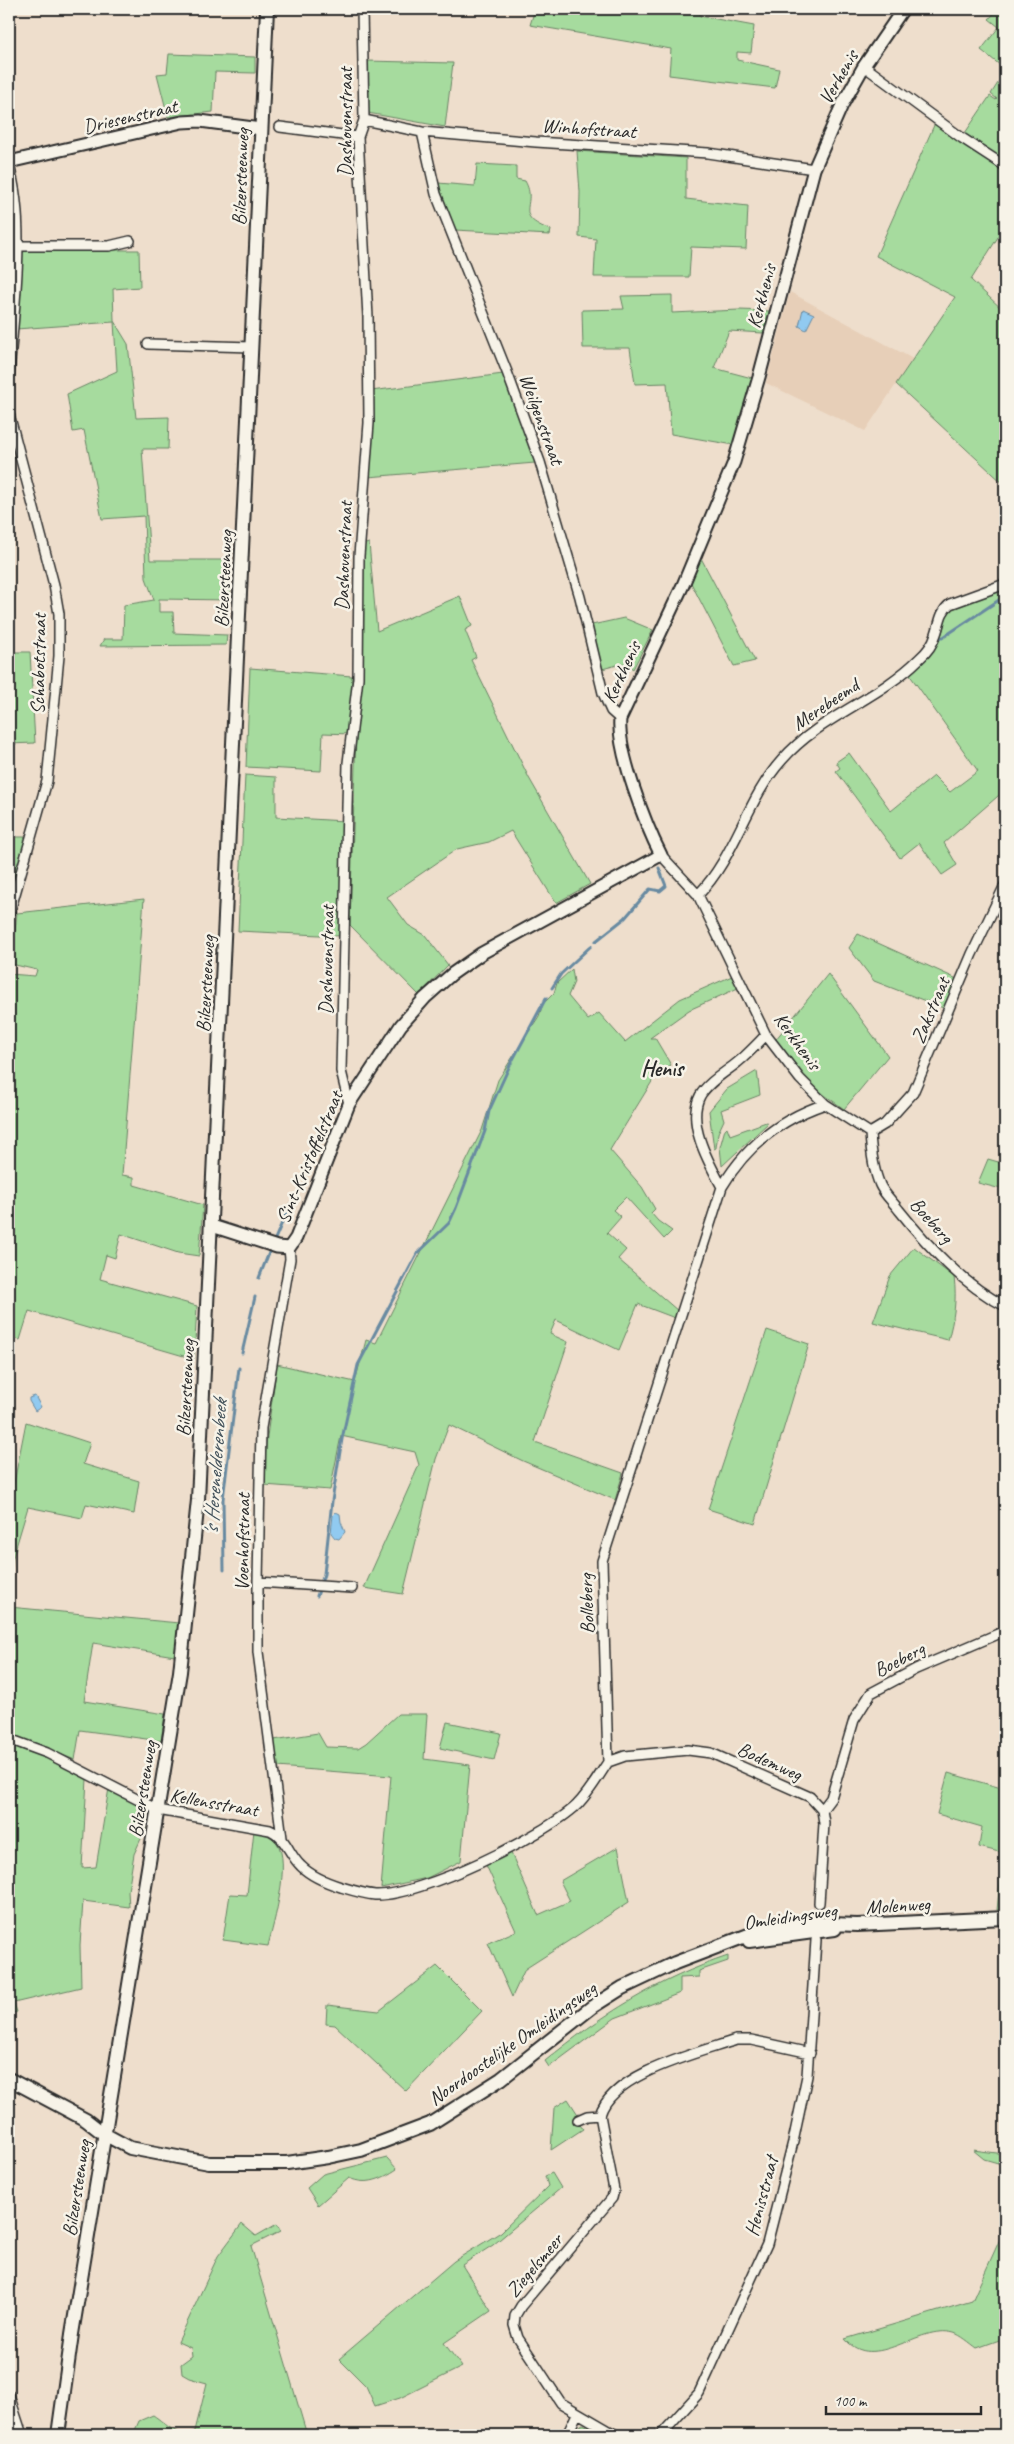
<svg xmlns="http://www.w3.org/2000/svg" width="1014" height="2444" font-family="Caveat,sans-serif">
<rect width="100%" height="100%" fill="#eedecc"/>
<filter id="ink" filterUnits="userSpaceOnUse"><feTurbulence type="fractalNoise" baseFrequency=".02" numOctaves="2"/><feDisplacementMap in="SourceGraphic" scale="10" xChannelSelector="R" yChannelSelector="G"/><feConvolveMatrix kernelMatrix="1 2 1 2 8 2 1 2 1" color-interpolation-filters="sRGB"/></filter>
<g filter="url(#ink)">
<path fill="#e7cfb8" d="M 790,292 L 913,359 L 865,431 L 766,383 Z"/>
<path fill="#a6db9e" stroke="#688364" d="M 535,9 L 700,9 L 700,16 L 754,26 L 751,53 L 737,52 L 737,60 L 779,69 L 775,88 L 669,75 L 671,49 L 530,25 Z
M 998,9 L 1005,11 L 1005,69 L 981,50 L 999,27 L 989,19 Z
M 169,54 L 255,57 L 255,73 L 215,72 L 213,112 L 168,117 L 157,74 L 167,73 Z
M 367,61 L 453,63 L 445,127 L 368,113 Z
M 1005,72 L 1005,161 L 963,136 L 990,96 L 996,100 L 997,99 L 991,94 Z
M 935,123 L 1005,169 L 1005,226 L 971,280 L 1005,312 L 1005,485 L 896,384 L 955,297 L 876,256 Z
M 577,151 L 686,158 L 686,199 L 748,206 L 746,249 L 691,247 L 689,277 L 594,277 L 596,239 L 579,237 L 580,192 Z
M 477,164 L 516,166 L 516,179 L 525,181 C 539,205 510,215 551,230 L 550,235 L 455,230 L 438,183 L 475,186 Z
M 26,250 L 139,250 L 140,287 L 113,289 L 114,321 L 128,344 L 136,418 L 169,417 L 168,449 L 142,449 L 150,560 L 231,560 L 230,600 L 159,599 L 159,612 L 173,612 L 174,633 L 227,635 L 226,645 L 100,646 L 104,639 L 123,639 L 124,605 L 154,600 L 146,578 L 144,516 L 102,519 L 84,430 L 73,432 L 67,394 L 117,371 L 114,322 L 16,329 L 20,255 Z
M 672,295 L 672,313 L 739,310 L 770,311 L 763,333 L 729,331 L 714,368 L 752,378 L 734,445 L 671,434 L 667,383 L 635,384 L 630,348 L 583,348 L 582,310 L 624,309 L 621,296 Z
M 503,374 L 535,463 L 368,477 L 371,391 Z
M 369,543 L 377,631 L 460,596 L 472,626 L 465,630 L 476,657 L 471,660 L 529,778 L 590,884 L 556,903 L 511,831 L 489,842 L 457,849 L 387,897 L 408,925 L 425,935 L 448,965 L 419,995 L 350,925 L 362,545 Z
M 701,558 L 755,661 L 734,666 L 690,581 Z
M 1005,588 L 1005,790 L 944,843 L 957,865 L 942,875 L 919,843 L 900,858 L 836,771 L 840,768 L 836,762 L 849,753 L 891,811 L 934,776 L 950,792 L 978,771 L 909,674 C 921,663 933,652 940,638 C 945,628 944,616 952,609 Z
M 624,618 L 653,630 L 633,669 L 625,663 L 602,669 L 592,625 Z
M 9,652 L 30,652 L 35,743 L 9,744 Z
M 250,668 L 352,676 L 350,734 L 323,733 L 321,771 L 246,767 Z
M 245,775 L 276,777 L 276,817 L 345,821 L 340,936 L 238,931 Z
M 9,837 L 28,837 L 9,903 Z
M 144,899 L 122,1175 L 134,1177 L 134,1185 L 203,1205 L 199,1256 L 178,1253 L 121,1234 L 115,1258 L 106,1255 L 100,1279 L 197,1306 L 194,1359 L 29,1311 L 20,1340 L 9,1337 L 9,974 L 35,976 L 37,970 L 11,964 L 17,913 Z
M 858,934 L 957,979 L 946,1009 L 874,981 L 849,948 Z
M 572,969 L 574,982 L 568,996 L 588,1020 L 599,1013 L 625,1042 L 680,999 L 732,976 L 738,988 L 689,1010 L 650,1038 L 655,1038 L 671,1065 L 656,1075 L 610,1150 L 642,1187 L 655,1209 L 651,1213 L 658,1221 L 672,1231 L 664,1239 L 626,1197 L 613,1210 L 621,1217 L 607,1233 L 626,1250 L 618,1259 L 678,1311 L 675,1318 L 638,1304 L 619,1350 L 556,1320 L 550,1334 L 568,1342 L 535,1442 L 623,1473 L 615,1500 L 523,1461 L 449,1425 L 436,1459 L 403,1594 L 364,1588 L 419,1465 L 415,1452 L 341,1436 L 330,1490 L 264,1485 L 266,1444 L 277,1364 L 355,1382 L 366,1340 L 376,1343 L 482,1130 L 498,1080 L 539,1016 L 543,1004 L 554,993 L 557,983 Z
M 828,974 L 888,1056 L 844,1109 L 819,1091 L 803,1075 L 776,1039 Z
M 757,1071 L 760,1095 L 721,1110 L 724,1120 L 718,1133 L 716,1148 L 714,1149 L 709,1111 L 727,1089 Z
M 766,1122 L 768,1123 L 722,1166 L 720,1147 L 725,1129 L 727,1127 L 730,1135 Z
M 988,1159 L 1005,1164 L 1005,1190 L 978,1183 Z
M 914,1247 L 954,1277 C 957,1300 954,1318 948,1340 L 873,1322 L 890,1276 Z
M 767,1330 L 809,1344 L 755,1524 L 708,1509 Z
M 26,1422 L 90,1443 L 83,1464 L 139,1481 L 134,1514 L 86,1504 L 82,1518 L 28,1507 L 13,1557 L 9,1588 L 9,1508 Z
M 9,1607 L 179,1623 L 175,1656 L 93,1643 L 84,1701 L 165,1714 L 161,1741 L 80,1730 L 75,1760 L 9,1734 Z
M 398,1714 L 427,1714 L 424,1759 L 470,1765 L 461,1861 L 427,1878 L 381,1888 L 391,1776 L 277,1767 L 274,1740 L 318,1733 L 326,1747 L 358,1748 L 366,1743 Z
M 447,1722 L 501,1733 L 494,1760 L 440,1748 Z
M 9,1745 L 36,1751 L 87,1779 L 82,1868 L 96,1867 L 109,1788 L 148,1810 L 145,1830 L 134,1854 L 128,1891 L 129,1907 L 83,1901 L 80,1945 L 81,1987 L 14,2003 L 17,2012 L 9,2014 Z
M 948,1773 L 1005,1789 L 1005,1909 L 997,1910 L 1003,1853 L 979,1847 L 982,1827 L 937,1814 Z
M 254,1830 C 262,1833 271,1835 277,1843 C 291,1862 274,1922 268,1946 L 223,1940 L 230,1894 L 247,1895 Z
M 618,1847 L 629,1902 L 525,1969 L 512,1997 L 488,1943 L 516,1931 L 486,1865 L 511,1853 L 538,1915 L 570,1901 L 560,1881 Z
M 728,1956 L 728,1961 L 699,1971 L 699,1977 L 680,1978 L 680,1993 L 615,2018 L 549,2067 L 545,2061 C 601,2015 659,1979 728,1956 Z
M 437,1966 L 482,2011 L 406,2091 L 335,2025 L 326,2024 L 327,2005 L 379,2011 Z
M 568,2099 L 579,2116 L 575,2118 L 583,2129 L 551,2150 L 554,2108 Z
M 973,2150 L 1005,2154 L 1005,2165 L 984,2159 Z
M 387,2158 L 397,2169 C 382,2179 367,2186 349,2178 L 318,2205 L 307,2188 L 323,2174 Z
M 552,2173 L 561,2188 L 493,2245 L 462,2265 L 491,2311 L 444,2343 L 462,2367 L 400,2398 L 375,2406 L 366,2386 L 339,2359 L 454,2261 L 501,2232 L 548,2186 L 545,2176 Z
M 242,2224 L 256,2236 L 277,2224 L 281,2231 L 251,2246 L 307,2435 L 133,2435 L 139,2421 L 153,2415 C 167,2424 177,2439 195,2431 L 207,2383 L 189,2378 L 182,2374 L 181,2364 L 192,2356 L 191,2348 L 178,2342 L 218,2256 Z
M 1005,2228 L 1005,2338 L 977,2348 C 970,2343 961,2335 954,2333 C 918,2323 875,2374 845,2339 L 972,2301 Z
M 583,2424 L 607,2435 L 573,2435 L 579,2426 Z"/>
<path fill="#91caf0" stroke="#688aa1" d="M 803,309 L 814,314 L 806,330 L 799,326 Z
M 35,1396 L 41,1407 L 35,1411 L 29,1401 L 29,1398 Z
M 336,1512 L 340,1514 L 341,1522 L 345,1532 L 339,1539 L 335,1538 L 331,1533 L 333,1515 Z"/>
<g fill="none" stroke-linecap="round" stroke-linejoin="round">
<path stroke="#688aa1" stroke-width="3" d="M 942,638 L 1005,596
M 596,941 L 625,918 L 650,889 L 660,891 L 666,886 L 659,868
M 552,988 L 561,974 L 591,946
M 312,1156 L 339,1093
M 275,1239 L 290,1204
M 259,1278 L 270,1250
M 242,1353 L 255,1297
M 224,1570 L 223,1499 L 239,1368
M 321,1583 L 324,1574 L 332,1501 L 342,1439 L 358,1365 L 417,1254 L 449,1223 L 456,1208 L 485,1131 L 489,1111 L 510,1065 L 546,998
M 317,1596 L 319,1590"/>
<g stroke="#2b2b2b" stroke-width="12">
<path id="minor" d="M 864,66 L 962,138 L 1005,166
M 364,120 L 422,132 L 536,142 L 708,153 L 814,169
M 280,127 L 358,137
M 422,132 L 436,194 L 507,372 L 540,462 L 580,597 L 603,693 L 611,711 L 620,719
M 9,166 C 27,225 13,313 9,375
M 17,246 L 109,246 L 130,241
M 148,344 L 252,347
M 9,414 L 54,585 L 59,614 L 59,656 L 47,781 L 9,915
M 661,855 L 698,895 L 766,1035 L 800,1079 L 825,1104 L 870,1133
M 698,895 C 736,856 746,800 782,760 C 820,716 878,700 919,659 C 926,653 933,644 936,634 C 940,623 940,612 950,604 L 1005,584
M 349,1104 L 341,1071 L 348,763 L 358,678 L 359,556 L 369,423 L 368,317 L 358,137 L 364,120 L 362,9
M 870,1133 L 885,1124 L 913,1093 L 972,954 L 1005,885
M 870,1133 C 871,1151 873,1169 880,1185 C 884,1194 893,1202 899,1210 C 928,1246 963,1285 1005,1306
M 722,1187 C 709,1163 686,1123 700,1096 C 708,1082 726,1072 738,1062 C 748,1054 757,1044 766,1035
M 258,1582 L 352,1588
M 9,1739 L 47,1753 L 158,1810 L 270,1830 C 286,1837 289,1855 301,1866 C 312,1877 328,1883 341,1887 C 351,1890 364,1894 375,1895 C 420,1897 544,1836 577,1805 C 589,1793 598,1777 608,1762 L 602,1561 L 722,1187 C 746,1146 780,1119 825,1104
M 608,1762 L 625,1756 L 688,1750 L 711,1753 L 810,1797 L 822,1810 L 824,1823 L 819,1903
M 822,1810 L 831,1798 L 854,1720 L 871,1693 L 916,1669 L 1005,1631
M 282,1838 L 258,1652 L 258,1582 L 261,1428 L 290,1259 L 289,1248
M 578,2120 L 587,2116 L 600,2115
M 9,2395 L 22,2435
M 567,2435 L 577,2414
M 616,2435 L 561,2403 L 518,2338 L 514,2325 L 515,2316 L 521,2306 L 612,2198 L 614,2190 L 600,2115 C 612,2073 698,2053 736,2040 L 751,2040 L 810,2053
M 661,2435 L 699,2393 L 767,2244 L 793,2142 L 807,2076 L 816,1940"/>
</g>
<g stroke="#2b2b2b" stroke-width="15">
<path id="tertiary" d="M 9,162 L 182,122 L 200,121 L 261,129
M 212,1226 L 277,1247 L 289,1248 L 296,1238 L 349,1104 L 401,1025 L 425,998 L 452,974 L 482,953 L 661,855 C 646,826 617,751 620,719 L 683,585 L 734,462 L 759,377 L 814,169 L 842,105 L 864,66 L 903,9"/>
</g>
<g stroke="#2b2b2b" stroke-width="16">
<path id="secondary" d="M 749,1941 L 835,1929
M 9,2079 L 86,2120 L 104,2134 L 130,2148 L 209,2163 L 287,2163 L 328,2157 L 361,2150 L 430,2124 L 501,2079 L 592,2007 L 622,1988 L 675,1963 L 751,1934 L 777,1927 L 808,1923 L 857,1925 L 1005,1918
M 58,2435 L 72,2334 L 180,1672 L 198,1500 L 267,9"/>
</g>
<use href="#minor" stroke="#f7f3e8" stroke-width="9"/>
<use href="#tertiary" stroke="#f7f3e8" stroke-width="11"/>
<use href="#secondary" stroke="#f7f3e8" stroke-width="12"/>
</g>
</g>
<g text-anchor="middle" stroke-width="5" stroke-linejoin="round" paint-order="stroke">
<g font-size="20" fill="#2b2b2b" stroke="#f7f3e8">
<text transform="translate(838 77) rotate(-60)" y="7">Verhenis</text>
<text transform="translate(130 116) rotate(-13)" y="7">Driesenstraat</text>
<text transform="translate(345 122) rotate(-90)" y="7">Dashovenstraat</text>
<text transform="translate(589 128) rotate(4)" y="7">Winhofstraat</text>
<text transform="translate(240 177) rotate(-88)" y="7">Bilzersteenweg</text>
<text transform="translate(761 296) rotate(-75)" y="7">Kerkhenis</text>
<text transform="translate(542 419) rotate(70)" y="7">Weilgenstraat</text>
<text transform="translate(343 556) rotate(-88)" y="7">Dashovenstraat</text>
<text transform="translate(223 579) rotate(-87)" y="7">Bilzersteenweg</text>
<text transform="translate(38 664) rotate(-89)" y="7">Schabotstraat</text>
<text transform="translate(621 672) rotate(-65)" y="7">Kerkhenis</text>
<text transform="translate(825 704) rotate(-34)" y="7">Merebeemd</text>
<text transform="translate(326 960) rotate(-89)" y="7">Dashovenstraat</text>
<text transform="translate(205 984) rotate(-87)" y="7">Bilzersteenweg</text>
<text transform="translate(930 1010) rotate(-67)" y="7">Zakstraat</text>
<text transform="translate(798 1041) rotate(54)" y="7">Kerkhenis</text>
<text transform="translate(309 1157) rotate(-67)" y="7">Sint-Kristoffelstraat</text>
<text transform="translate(932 1220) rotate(48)" y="7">Boeberg</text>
<text transform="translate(185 1388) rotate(-87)" y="7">Bilzersteenweg</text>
<text transform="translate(242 1542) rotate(-89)" y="7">Voenhofstraat</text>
<text transform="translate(586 1604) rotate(-92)" y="7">Bolleberg</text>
<text transform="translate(899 1659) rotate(-27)" y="7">Boeberg</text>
<text transform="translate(770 1761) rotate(24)" y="7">Bodemweg</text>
<text transform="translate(142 1789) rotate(-81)" y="7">Bilzersteenweg</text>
<text transform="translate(214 1802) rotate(10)" y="7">Kellensstraat</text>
<text transform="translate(898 1905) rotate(-3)" y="7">Molenweg</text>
<text transform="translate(790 1916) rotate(-8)" y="7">Omleidingsweg</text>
<text transform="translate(512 2043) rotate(-35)" y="7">Noordoostelijke Omleidingsweg</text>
<text transform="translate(76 2188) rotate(-81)" y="7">Bilzersteenweg</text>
<text transform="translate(761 2196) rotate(-75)" y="7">Henisstraat</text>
<text transform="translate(534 2265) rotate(-50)" y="7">Ziegelsmeer</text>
</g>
<g font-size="21" font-style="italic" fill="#44535c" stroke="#f7f3e8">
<text transform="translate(215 1468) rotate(-86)" y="7">'s Herenelderenbeek</text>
</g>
<g font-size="22" font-weight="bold" fill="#2b2b2b" stroke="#f7f3e8">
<text x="662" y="1076">Henis</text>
</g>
</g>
<rect width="1014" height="2444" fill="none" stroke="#f7f3e8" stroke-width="30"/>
<rect x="15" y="15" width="984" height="2414" fill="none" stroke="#2b2b2b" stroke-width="2" filter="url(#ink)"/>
<path d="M826 2406v8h155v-8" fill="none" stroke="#2b2b2b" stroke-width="2.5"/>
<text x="834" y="2406" font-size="15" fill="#2b2b2b" stroke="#f7f3e8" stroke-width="4" paint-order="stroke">100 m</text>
</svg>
